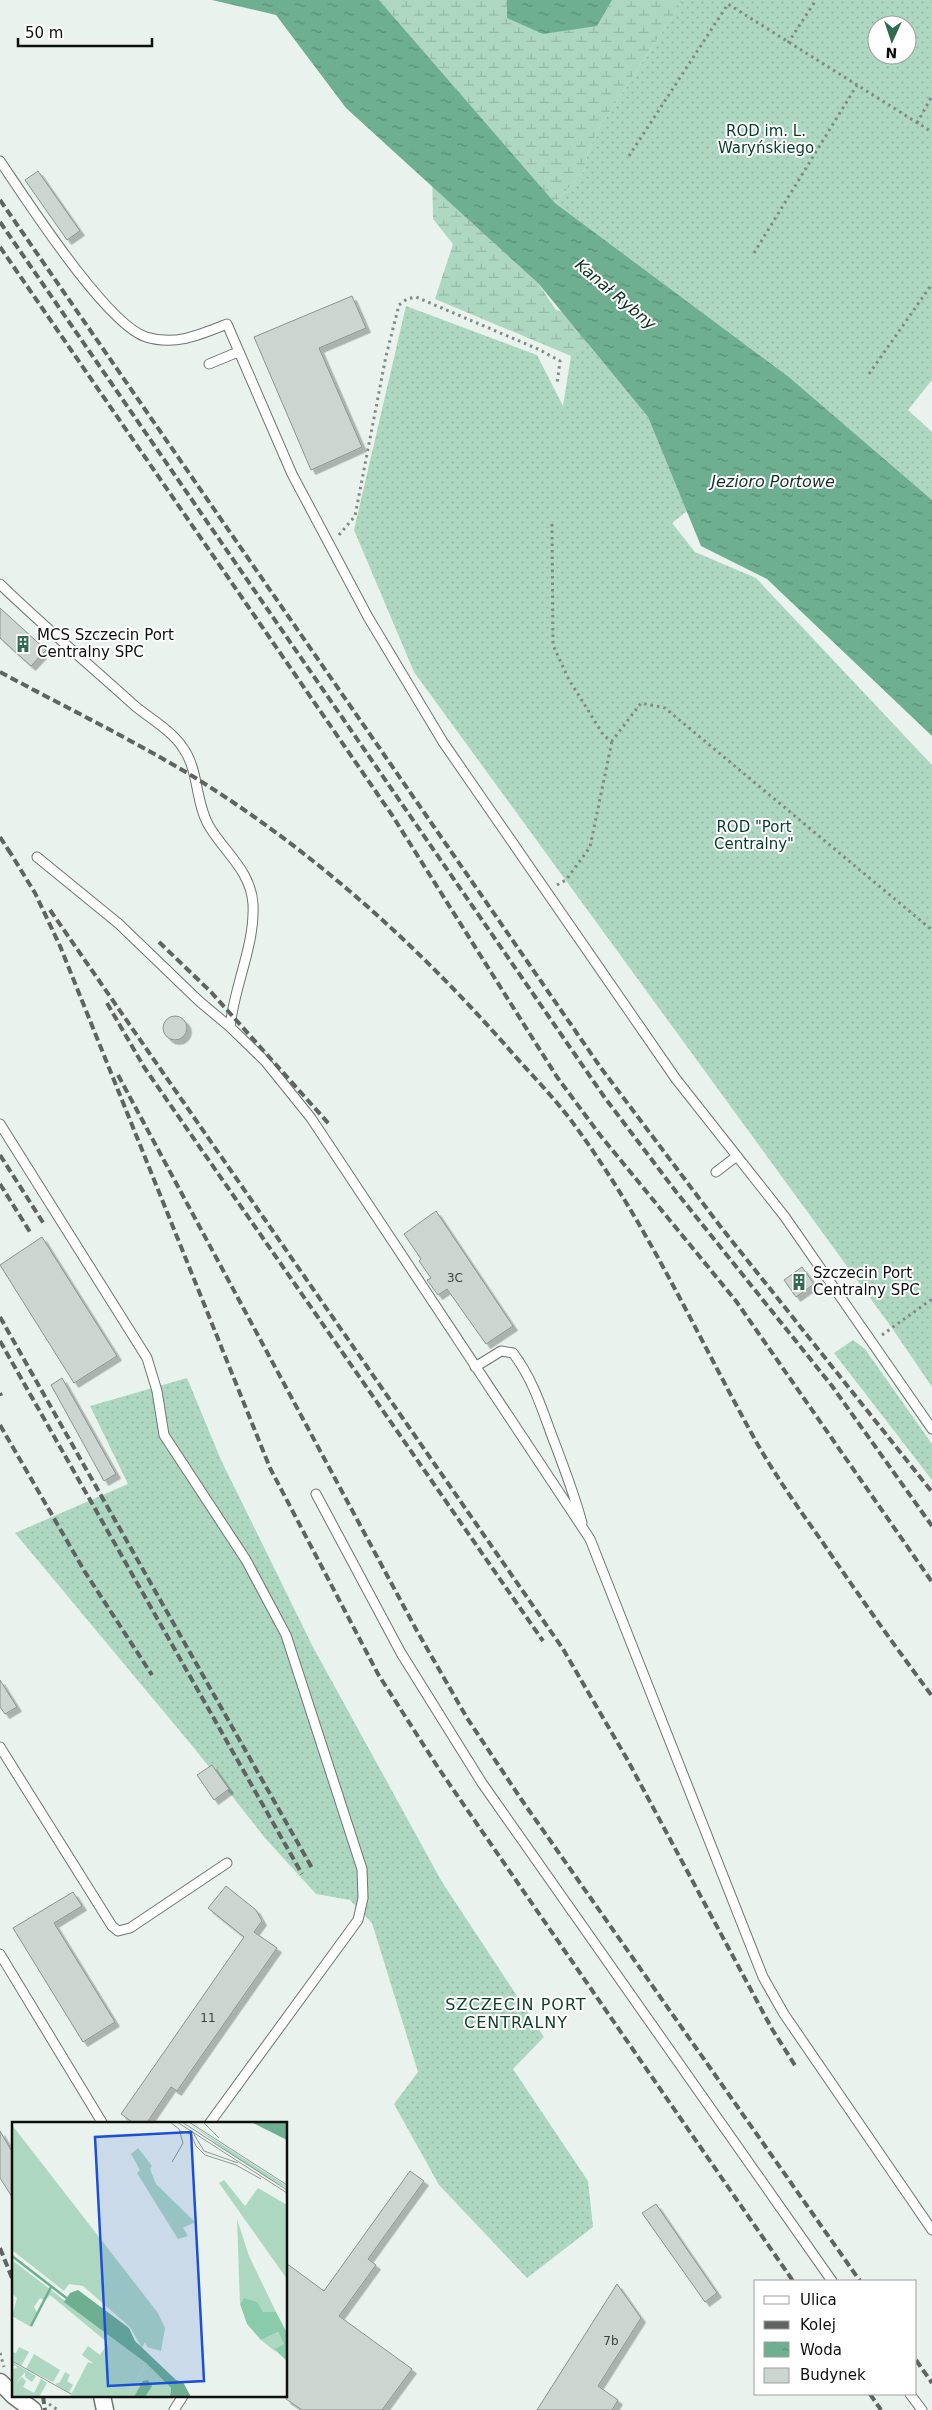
<svg xmlns="http://www.w3.org/2000/svg" width="932" height="2410" font-family="'DejaVu Sans',sans-serif">
<defs>
<pattern id="grass-dots" width="8" height="8" patternUnits="userSpaceOnUse" patternTransform="scale(1.25)"><rect width="8" height="8" fill="#aed7c2"/><path d="M2 2h.1M6 6h.1" fill="none" stroke="#94b8a6" stroke-width="1.8" stroke-linecap="round"/></pattern>
<pattern id="wetland-marsh" width="20" height="14" patternUnits="userSpaceOnUse" patternTransform="scale(1.25)"><rect width="20" height="14" fill="#aed7c2"/><path d="M1 5h8M5 5V1M11 12h8M15 12V8" fill="none" stroke="#94b8a6"/></pattern>
<pattern id="water-ripples" width="26" height="14" patternUnits="userSpaceOnUse" patternTransform="scale(1.25)"><rect width="26" height="14" fill="#6eaf91"/><path d="M2 4q2-2 4 0t4 0M15 11q2-2 4 0t4 0" fill="none" stroke="#598d75"/></pattern>
<filter id="shadow"><feDropShadow dx="4.5" dy="4.5" stdDeviation="0" flood-color="#0004"/></filter>
</defs>
<rect width="100%" height="100%" fill="#e9f2ed"/>
<path fill="url(#grass-dots)" fill-rule="evenodd" d="M 683,0 L 932,0 L 932,380 L 908,410 L 932,432 L 932,500 L 789,377 L 555,203 L 584,171 L 588,152 L 599,128 ZM 877,25 L 907,25 L 907,55 L 877,55 Z
M 406,306 L 537,355 L 563,406 L 571,356 L 587,343 L 648,417 L 687,511 L 672,523 L 695,552 L 756,578 L 932,765 L 932,1387 L 892,1328 L 414,672 L 354,530 Z
M 853,1340 L 865,1349 L 932,1444 L 932,1480 L 834,1353 Z
M 187,1378 L 221,1460 L 313,1647 L 442,1882 L 544,2037 L 513,2069 L 588,2181 L 593,2227 L 527,2278 L 439,2185 L 394,2104 L 418,2072 L 372,1923 L 350,1900 L 316,1894 L 265,1838 L 194,1748 L 15,1533 L 128,1484 L 90,1406 Z"/>
<path fill="url(#wetland-marsh)" d="M 379,0 L 683,0 L 599,128 L 588,152 L 584,171 L 555,203 Z
M 432,168 L 538,254 L 538,283 L 556,310 L 570,314 L 592,340 L 571,356 L 435,299 L 453,244 L 433,219 Z"/>
<path fill="url(#water-ripples)" d="M 212,0 L 379,0 L 555,203 L 789,377 L 932,500 L 932,736 L 767,579 L 701,546 L 648,417 L 538,283 L 346,108 L 276,15 Z
M 507,0 L 612,0 L 597,26 L 543,34 L 507,18 Z"/>
<path fill="#cdd5d1" stroke="#8b938f" filter="url(#shadow)" d="M 38,171 L 80,231 L 67,240 L 25,180 Z
M 352,296 L 366,328 L 319,348 L 362,447 L 311,470 L 254,337 Z
M 0,608 L 46,650 L 31,666 L 0,638 Z
M163 1028a12 12 0 1 1 24 0a12 12 0 1 1-24 0Z
M 436,1211 L 513,1326 L 486,1344 L 447,1289 L 438,1295 L 427,1280 L 431,1278 L 419,1261 L 421,1259 L 404,1234 Z
M 42,1237 L 117,1356 L 74,1383 L 0,1265 Z
M 802,1267 L 814,1284 L 796,1297 L 784,1280 Z
M 62,1378 L 116,1474 L 104,1481 L 51,1385 Z
M 0,1680 L 17,1707 L 5,1714 L 0,1707 Z
M 212,1765 L 229,1789 L 214,1800 L 197,1775 Z
M 226,1886 L 256,1910 L 262,1921 L 254,1932 L 277,1948 L 177,2091 L 171,2087 L 146,2124 L 135,2124 L 121,2114 L 244,1937 L 208,1908 Z
M 73,1892 L 82,1906 L 54,1923 L 115,2022 L 83,2042 L 13,1928 Z
M 0,2131 L 14,2155 L 14,2200 L 0,2178 Z
M 410,2171 L 424,2181 L 368,2259 L 376,2265 L 339,2316 L 412,2369 L 382,2410 L 302,2410 L 286,2399 L 286,2263 L 324,2291 Z
M 656,2204 L 717,2293 L 705,2302 L 642,2213 Z
M 617,2284 L 641,2318 L 598,2386 L 618,2400 L 612,2410 L 537,2410 Z"/>
<g fill="none" stroke-linecap="round" stroke-linejoin="round">
<g stroke="#6f7672" stroke-width="11">
<path id="service" d="M 0,161 C 26,199 106,324 146,337 C 175,346 200,335 227,324 L 292,474 L 368,617 L 443,742 L 676,1079 L 785,1217 L 932,1429
M 209,364 L 238,352
M 0,584 C 43,626 90,665 135,706 C 151,719 172,731 183,748 C 199,770 195,802 209,826 C 225,853 251,871 253,904 C 255,946 234,986 230,1027
M 37,857 L 119,924 L 199,1001 L 230,1027 L 265,1061 L 311,1118 L 590,1539 L 763,1977 L 784,2014 L 932,2230
M 0,1124 L 147,1358 L 157,1391 L 164,1435 L 246,1560 L 286,1635 L 362,1869 L 363,1898 L 358,1920 L 209,2124
M 716,1172 L 737,1156
M 475,1367 L 501,1351 L 513,1353 C 532,1378 541,1406 552,1436 C 563,1465 574,1493 582,1523
M 316,1494 L 401,1653 L 482,1783 L 832,2281
M 0,1747 L 112,1926 L 118,1931 L 130,1928 L 227,1863
M 0,1954 L 103,2124
M 910,2394 L 922,2410
M 174,2410 L 183,2396"/>
</g>
<g stroke="#6f7672" stroke-width="19">
<path id="minor" d="M 0,2382 L 14,2396
M 14,2396 L 33,2410
M 102,2396 L 105,2410"/>
</g>
<path stroke="#848986" stroke-width="3" stroke-dasharray="2.5 4" stroke-linecap="butt" d="M 788,43 L 816,0
M 917,123 L 932,96
M 629,156 L 728,4 L 932,132
M 754,253 L 857,85
M 869,374 L 932,284
M 552,524 L 553,645 L 568,678 L 604,736 L 612,741 L 641,703 L 665,708 L 932,930
M 339,535 L 355,516 L 386,356 L 399,305 L 407,299 L 416,297 L 538,349 L 560,361 L 557,384
M 557,885 L 566,880 L 590,847 L 612,741
M 882,1335 L 932,1299
M 0,2353 L 4,2367
M 49,2404 L 58,2410"/>
<use href="#service" stroke="#fff" stroke-width="9"/>
<use href="#minor" stroke="#fff" stroke-width="16"/>
<path stroke="#5f6361" stroke-width="4" stroke-dasharray="8 4" stroke-linecap="butt" d="M 0,200 L 601,1068 L 720,1226 L 932,1492
M 0,222 L 605,1098 L 677,1193 L 832,1386 L 932,1526
M 0,247 L 392,815 L 557,1077 L 600,1135 L 736,1301 L 932,1582
M 0,672 C 65,707 131,739 194,777 C 315,852 421,948 514,1055 C 533,1076 553,1097 570,1119 C 646,1220 697,1336 758,1445 C 777,1478 799,1509 821,1540 C 857,1593 894,1645 932,1696
M 0,837 L 11,854
M 8,849 L 35,893 L 60,946 L 270,1468 L 378,1674 L 439,1769 L 793,2281
M 50,910 L 563,1649 L 627,1759 L 772,2029 L 796,2067
M 159,942 L 211,992 L 329,1124
M 107,1003 L 144,1067 L 543,1641
M 118,1075 L 417,1631 L 467,1718 L 521,1799 L 860,2281
M 0,1155 L 44,1224
M 0,1184 L 30,1232
M 0,1317 L 312,1868
M 0,1341 L 302,1874
M 0,1393 L 1,1396
M 0,1425 L 85,1572 L 152,1675
M 0,2248 L 14,2283
M 916,2360 L 932,2383
M 870,2394 L 881,2410
M 43,2396 L 45,2410"/>
</g>
<defs>
<g id="building-bare" transform="scale(1.35)"><path d="M-4-6H4V6H1V3H-1V6H-4ZM-2.5-4.3h1.7v1.8h-1.7ZM.8-4.3h1.7v1.8H.8ZM-2.5-1h1.7V.8h-1.7ZM.8-1h1.7V.8H.8Z" fill="#326a52" stroke="#fff" stroke-width="2.5" paint-order="stroke"/></g>
</defs>
<g fill-rule="evenodd">
<use href="#building-bare" x="23" y="644"/>
<use href="#building-bare" x="799" y="1282"/>
</g>
<g text-anchor="middle" stroke-width="4" stroke-linejoin="round" paint-order="stroke">
<g font-size="12" fill="#3e4140">
<text x="455" y="1282">3C</text>
<text x="208" y="2022">11</text>
<text x="611" y="2345">7b</text>
</g>
<g font-size="15" fill="#043d29" stroke="#fff">
<text x="766" y="136">ROD im. L.<tspan x="766" dy="17">Waryńskiego</tspan></text>
<text x="754" y="832">ROD "Port<tspan x="754" dy="17">Centralny"</tspan></text>
</g>
<g font-size="15" fill="#0e100f" stroke="#fff" text-anchor="start">
<text x="37" y="640">MCS Szczecin Port<tspan x="37" dy="17">Centralny SPC</tspan></text>
<text x="813" y="1278">Szczecin Port<tspan x="813" dy="17">Centralny SPC</tspan></text>
</g>
<g font-size="16" font-style="italic" fill="#123023" stroke="#fff">
<text transform="translate(616 294) rotate(40)" y="6">Kanał Rybny</text>
<text x="773" y="487">Jezioro Portowe</text>
</g>
<g font-size="16" letter-spacing="1" fill="#12412e" stroke="#fff">
<text x="516" y="2010">SZCZECIN PORT<tspan x="516" dy="18">CENTRALNY</tspan></text>
</g>
</g>
<g transform="translate(12 2122)">
<rect width="275" height="275" fill="#e9f2ed"/>
<path d="M 169,0 L 215,29 L 175,0 L 273,63 L 275,66 L 255,56 ZM 0,3 L 146,191 L 153,206 L 149,229 L 135,225 L 133,220 L 130,226 L 118,205 L 71,164 L 57,162 L 52,169 L 0,128 ZM 126,26 L 140,44 L 138,47 L 144,62 L 183,100 L 171,106 L 176,114 L 166,117 L 125,51 L 128,48 L 119,32 ZM 212,58 L 233,84 L 246,66 L 275,83 L 275,157 L 207,61 ZM 225,97 L 237,134 L 264,190 L 251,190 L 232,176 L 228,182 ZM 0,138 L 134,241 L 115,275 L 58,275 L 59,272 L 43,262 L 48,260 L 53,250 L 58,253 L 55,259 L 61,263 L 57,270 L 60,271 L 76,240 L 82,242 L 70,233 L 76,224 L 88,233 L 96,221 L 38,173 L 33,179 L 28,176 L 22,185 L 26,192 L 19,205 L 0,194 L 5,176 L 0,172 ZM 266,210 L 272,222 L 262,227 L 264,230 L 249,218 ZM 7,225 L 17,230 L 9,244 L 0,238 L 0,230 L 4,231 ZM 22,232 L 48,248 L 41,260 L 14,247 ZM 0,240 L 24,254 L 20,260 L 13,255 L 13,250 L 4,261 L 10,255 L 14,259 L 11,265 L 22,271 L 29,257 L 35,261 L 27,275 L 0,275 L 0,247 L 5,246 L 3,243 L 0,245 Z" fill="#aed7c2"/>
<path d="M 232,176 L 245,180 L 251,190 L 264,190 L 275,211 L 275,239 L 262,227 L 272,222 L 266,210 L 249,218 L 235,202 L 228,182 Z" fill="#8acbac"/>
<path d="M 275,106 L 275,124 L 263,131 L 259,123 L 265,113 ZM 134,241 L 159,266 L 158,275 L 115,275 Z" fill="#aed7c2"/>
<path d="M 239,0 L 275,0 L 275,18 ZM 66,168 L 117,206 L 123,219 L 164,258 L 171,260 L 179,275 L 158,275 L 159,266 L 134,241 L 52,180 L 58,171 ZM 136,258 L 140,264 L 133,275 L 122,275 L 131,259 Z" fill="#6eaf91"/>
<path fill="none" stroke="#6eaf91" stroke-width="2.5" d="M 0,134 L 57,178M 19,204 L 39,165"/>
<path fill="none" stroke="#919894" stroke-width="1" d="M 158,0 L 167,7 L 171,21 L 160,40M 165,0 L 275,71M 170,0 L 275,68M 177,0 L 275,63M 191,0 L 207,16M 168,9 L 179,12 L 184,24 L 193,33 L 224,43 L 249,57M 180,9 L 192,29 L 226,41M 0,239 L 59,272"/>
<path fill="#1d4ed8" fill-opacity="0.15" stroke="#1d4ed8" stroke-width="2.5" d="M 179,10 L 192,259 L 96,264 L 83,15 Z"/>
<rect width="275" height="275" fill="none" stroke="#0e100f" stroke-width="2.5"/>
</g>
<rect x="754" y="2280" width="162" height="115" fill="#ffffff" stroke="#9f9f9f"/>
<rect x="764" y="2296" width="25" height="8" fill="#ffffff" stroke="#9f9f9f"/>
<text x="800" y="2305" font-size="15" fill="#0e100f">Ulica</text>
<rect x="764" y="2321" width="25" height="8" fill="#5f6361" stroke="#9f9f9f"/>
<text x="800" y="2330" font-size="15" fill="#0e100f">Kolej</text>
<rect x="764" y="2342" width="25" height="15" fill="url(#water-ripples)" stroke="#9f9f9f"/>
<text x="800" y="2355" font-size="15" fill="#0e100f">Woda</text>
<rect x="764" y="2368" width="25" height="15" fill="#cdd5d1" stroke="#9f9f9f"/>
<text x="800" y="2380" font-size="15" fill="#0e100f">Budynek</text>
<g transform="translate(892 40) rotate(183)"><circle r="24" fill="#ffffff" stroke="#9f9f9f"/>
<path d="M0-4L9 19L0 12L-9 19Z" fill="#326a52"/>
<text y="-8" font-size="14" font-weight="bold" text-anchor="middle" fill="#0e100f">N</text>
</g>
<path d="M18 38v8h134v-8" fill="none" stroke="#0e100f" stroke-width="2.5"/>
<text x="25" y="38" font-size="15" fill="#0e100f" stroke="#ffffff" stroke-width="4" paint-order="stroke">50 m</text>
</svg>
